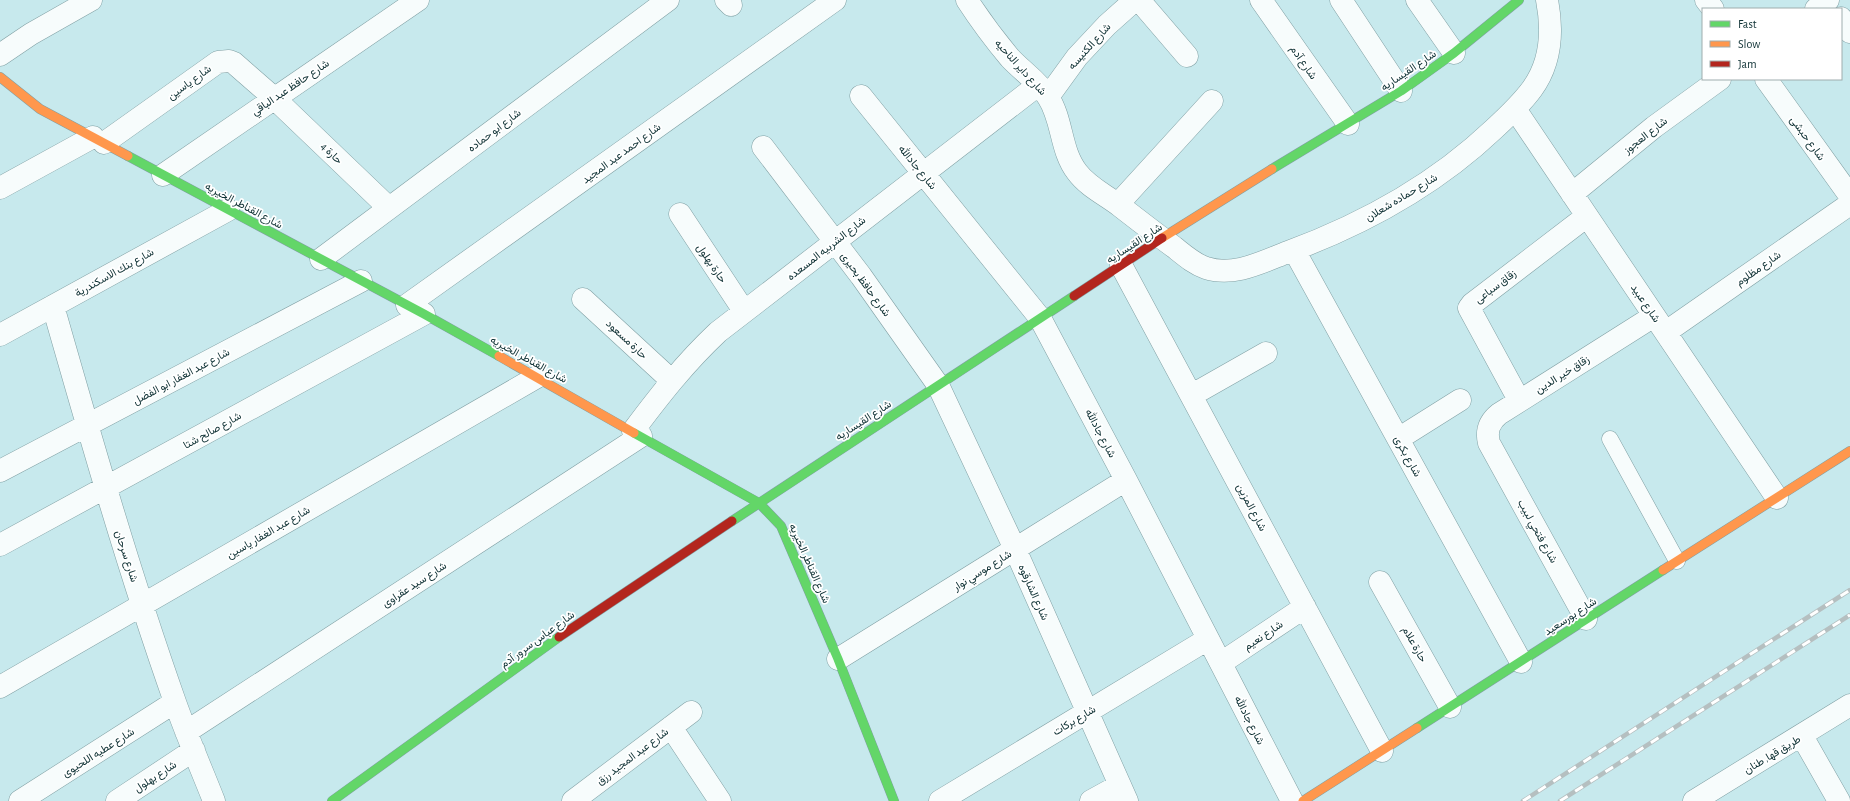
<svg xmlns="http://www.w3.org/2000/svg" width="1850" height="801" font-family="'Alegreya Sans',Vazirmatn,sans-serif">
<rect width="100%" height="100%" fill="#c7e9ed"/>
<g fill="none" stroke-linecap="round" stroke-linejoin="round">
<g stroke="#81a0a4" stroke-width="17">
<path id="lane" d="M 1610,439 L 1677,561"/>
</g>
<g stroke="#81a0a4" stroke-width="23">
<path id="street" d="M 726,0 L 731,5
M 967,0 C 980,20 994,39 1010,58 C 1022,71 1039,82 1048,97 C 1063,120 1060,150 1077,172 C 1088,187 1106,195 1120,206 C 1138,220 1156,234 1174,247 C 1184,255 1194,264 1206,268 C 1234,277 1262,262 1288,252 C 1364,224 1434,186 1494,129 C 1507,117 1521,104 1532,89 C 1551,63 1553,31 1547,0
M 1139,0 L 1187,56
M 1261,0 L 1348,124
M 1341,0 L 1401,91
M 1417,0 L 1454,53
M 1706,0 L 1713,9
M 1816,9 L 1828,0
M 1841,18 L 1850,32
M 0,55 L 31,34 L 91,0
M 1766,79 L 1850,196
M 861,96 L 1040,318 L 1126,480 L 1292,801
M 1048,97 L 1077,57 L 1107,25 L 1135,0
M 1515,109 L 1777,498
M 104,143 L 218,62 L 229,61 L 234,63 L 274,98 L 389,208
M 763,147 L 861,276 L 938,385 L 1015,549 L 1127,801
M 163,175 L 418,0
M 0,188 L 93,137
M 1572,194 L 1654,127 L 1720,79
M 1118,204 L 1212,101
M 680,214 L 744,311
M 1294,250 L 1521,662
M 321,259 L 668,0
M 1121,265 L 1382,751
M 583,299 L 671,380
M 407,305 L 835,0
M 53,306 C 91,439 129,572 175,702 C 187,736 201,768 214,801
M 1666,332 L 1850,204
M 0,335 L 228,210
M 1192,395 L 1266,353
M 1519,400 L 1469,308 L 1472,304 L 1587,216
M 633,431 C 660,395 685,363 718,332 L 1038,85
M 1398,439 L 1460,400
M 0,471 L 361,281
M 0,545 L 424,314
M 1380,582 L 1450,707
M 1586,619 L 1489,443 C 1486,431 1489,422 1499,414 L 1654,316
M 838,659 L 1126,480
M 1221,663 L 1305,607
M 0,687 L 537,377
M 671,727 L 720,801
M 186,732 L 641,436
M 1802,736 L 1839,801
M 20,801 L 175,702
M 117,801 L 194,750
M 573,801 L 691,712
M 940,801 L 1208,639
M 1091,801 L 1120,785
M 1694,801 L 1850,705"/>
</g>
<g stroke="#81a0a4" stroke-width="10">
<path id="fast" d="M 128,156 L 424,314 L 499,356
M 1272,169 L 1401,91 L 1454,53 L 1519,0
M 634,433 L 759,503 L 781,526 L 838,659 L 894,801
M 732,521 L 1074,296
M 1417,728 L 1663,570
M 332,801 L 559,637"/>
</g>
<g stroke="#81a0a4" stroke-width="10">
<path id="slow" d="M 0,77 L 40,109 L 128,156
M 1162,238 L 1272,169
M 499,356 L 634,433
M 1663,570 L 1850,451
M 1303,801 L 1417,728"/>
</g>
<g stroke="#81a0a4" stroke-width="10">
<path id="jam" d="M 1074,296 L 1162,238
M 559,637 L 732,521"/>
</g>
<use href="#lane" stroke="#f7fcfc" stroke-width="16"/>
<use href="#street" stroke="#f7fcfc" stroke-width="22"/>
<use href="#fast" stroke="#63d668" stroke-width="9"/>
<use href="#slow" stroke="#ff974d" stroke-width="9"/>
<use href="#jam" stroke="#b3261e" stroke-width="9"/>
<g stroke="#b5bfc0" stroke-width="4.5">
<path id="rail" d="M 1523,801 L 1850,590
M 1560,801 L 1850,615"/>
</g>
<use href="#rail" stroke="#fff" stroke-width="3" stroke-dasharray="9" stroke-linecap="butt"/>
</g>
<g text-anchor="middle" stroke-width="3.5" stroke-linejoin="round" paint-order="stroke">
<g font-size="11" fill="#0e3134" stroke="#fff">
<text transform="translate(1089 46) rotate(-48)" y="4">شارع الكنيسه</text>
<text transform="translate(1304 62) rotate(55)" y="4">شارع آدم</text>
<text transform="translate(1021 67) rotate(48)" y="4">شارع داير الناحيه</text>
<text transform="translate(1408 70) rotate(-34)" y="4">شارع القيساريه</text>
<text transform="translate(189 82) rotate(-36)" y="4">شارع ياسين</text>
<text transform="translate(290 87) rotate(-34)" y="4">شارع حافظ عبد الباقي</text>
<text transform="translate(494 130) rotate(-37)" y="4">شارع ابو حماده</text>
<text transform="translate(1645 135) rotate(-38)" y="4">شارع العجوز</text>
<text transform="translate(1808 138) rotate(54)" y="4">شارع حبشى</text>
<text transform="translate(332 153) rotate(44)" y="4">حارة 4</text>
<text transform="translate(621 153) rotate(-36)" y="4">شارع احمد عبد المجيد</text>
<text transform="translate(918 167) rotate(51)" y="4">شارع جادالله</text>
<text transform="translate(1401 197) rotate(-31)" y="4">شارع حماده شعلان</text>
<text transform="translate(244 205) rotate(28)" y="4">شارع القناطر الخيريه</text>
<text transform="translate(1134 243) rotate(-33)" y="4">شارع القيساريه</text>
<text transform="translate(826 248) rotate(-38)" y="4">شارع الشربيه المسعده</text>
<text transform="translate(712 263) rotate(56)" y="4">حارة بهلول</text>
<text transform="translate(1758 268) rotate(-35)" y="4">شارع مظلوم</text>
<text transform="translate(114 272) rotate(-29)" y="4">شارع بنك الاسكندرية</text>
<text transform="translate(866 284) rotate(54)" y="4">شارع حافظ بحيرى</text>
<text transform="translate(1495 286) rotate(-37)" y="4">زقاق سباعى</text>
<text transform="translate(1646 303) rotate(56)" y="4">شارع عبيد</text>
<text transform="translate(627 339) rotate(43)" y="4">حارة مسعود</text>
<text transform="translate(529 359) rotate(29)" y="4">شارع القناطر الخيريه</text>
<text transform="translate(1562 374) rotate(-32)" y="4">زقاق خير الدين</text>
<text transform="translate(181 376) rotate(-28)" y="4">شارع عبد الغفار ابو الفضل</text>
<text transform="translate(863 420) rotate(-33)" y="4">شارع القيساريه</text>
<text transform="translate(212 430) rotate(-29)" y="4">شارع صالح شتا</text>
<text transform="translate(1101 433) rotate(62)" y="4">شارع جادالله</text>
<text transform="translate(1408 456) rotate(61)" y="4">شارع بكرى</text>
<text transform="translate(1252 507) rotate(62)" y="4">شارع المزين</text>
<text transform="translate(1538 531) rotate(61)" y="4">شارع فتحي لبيب</text>
<text transform="translate(268 532) rotate(-30)" y="4">شارع عبد الغفار ياسين</text>
<text transform="translate(127 556) rotate(72)" y="4">شارع سرحان</text>
<text transform="translate(810 563) rotate(66)" y="4">شارع القناطر الخيريه</text>
<text transform="translate(982 570) rotate(-32)" y="4">شارع موسي نوار</text>
<text transform="translate(414 584) rotate(-33)" y="4">شارع سيد عقراوى</text>
<text transform="translate(1034 592) rotate(66)" y="4">شارع الشارقوه</text>
<text transform="translate(1570 616) rotate(-33)" y="4">شارع بورسعيد</text>
<text transform="translate(1263 635) rotate(-34)" y="4">شارع نعيم</text>
<text transform="translate(537 639) rotate(-36)" y="4">شارع عباس سرور آدم</text>
<text transform="translate(1415 644) rotate(61)" y="4">حارة علام</text>
<text transform="translate(1074 720) rotate(-31)" y="4">شارع بركات</text>
<text transform="translate(1250 720) rotate(63)" y="4">شارع جادالله</text>
<text transform="translate(98 752) rotate(-32)" y="4">شارع عطيه اللحيوى</text>
<text transform="translate(1772 754) rotate(-31)" y="4">طريق قها, طنان</text>
<text transform="translate(632 756) rotate(-37)" y="4">شارع عبد المجيد رزق</text>
<text transform="translate(155 776) rotate(-33)" y="4">شارع بهلول</text>
</g>
</g>
<rect x="1702" y="8" width="140" height="72" fill="#ffffff" stroke="#9fadae"/>
<rect x="1710" y="21" width="20" height="6" fill="#63d668" stroke="#9fadae"/>
<text x="1738" y="28" font-size="12" fill="#0e3134">Fast</text>
<rect x="1710" y="41" width="20" height="6" fill="#ff974d" stroke="#9fadae"/>
<text x="1738" y="48" font-size="12" fill="#0e3134">Slow</text>
<rect x="1710" y="61" width="20" height="6" fill="#b3261e" stroke="#9fadae"/>
<text x="1738" y="68" font-size="12" fill="#0e3134">Jam</text>
</svg>
